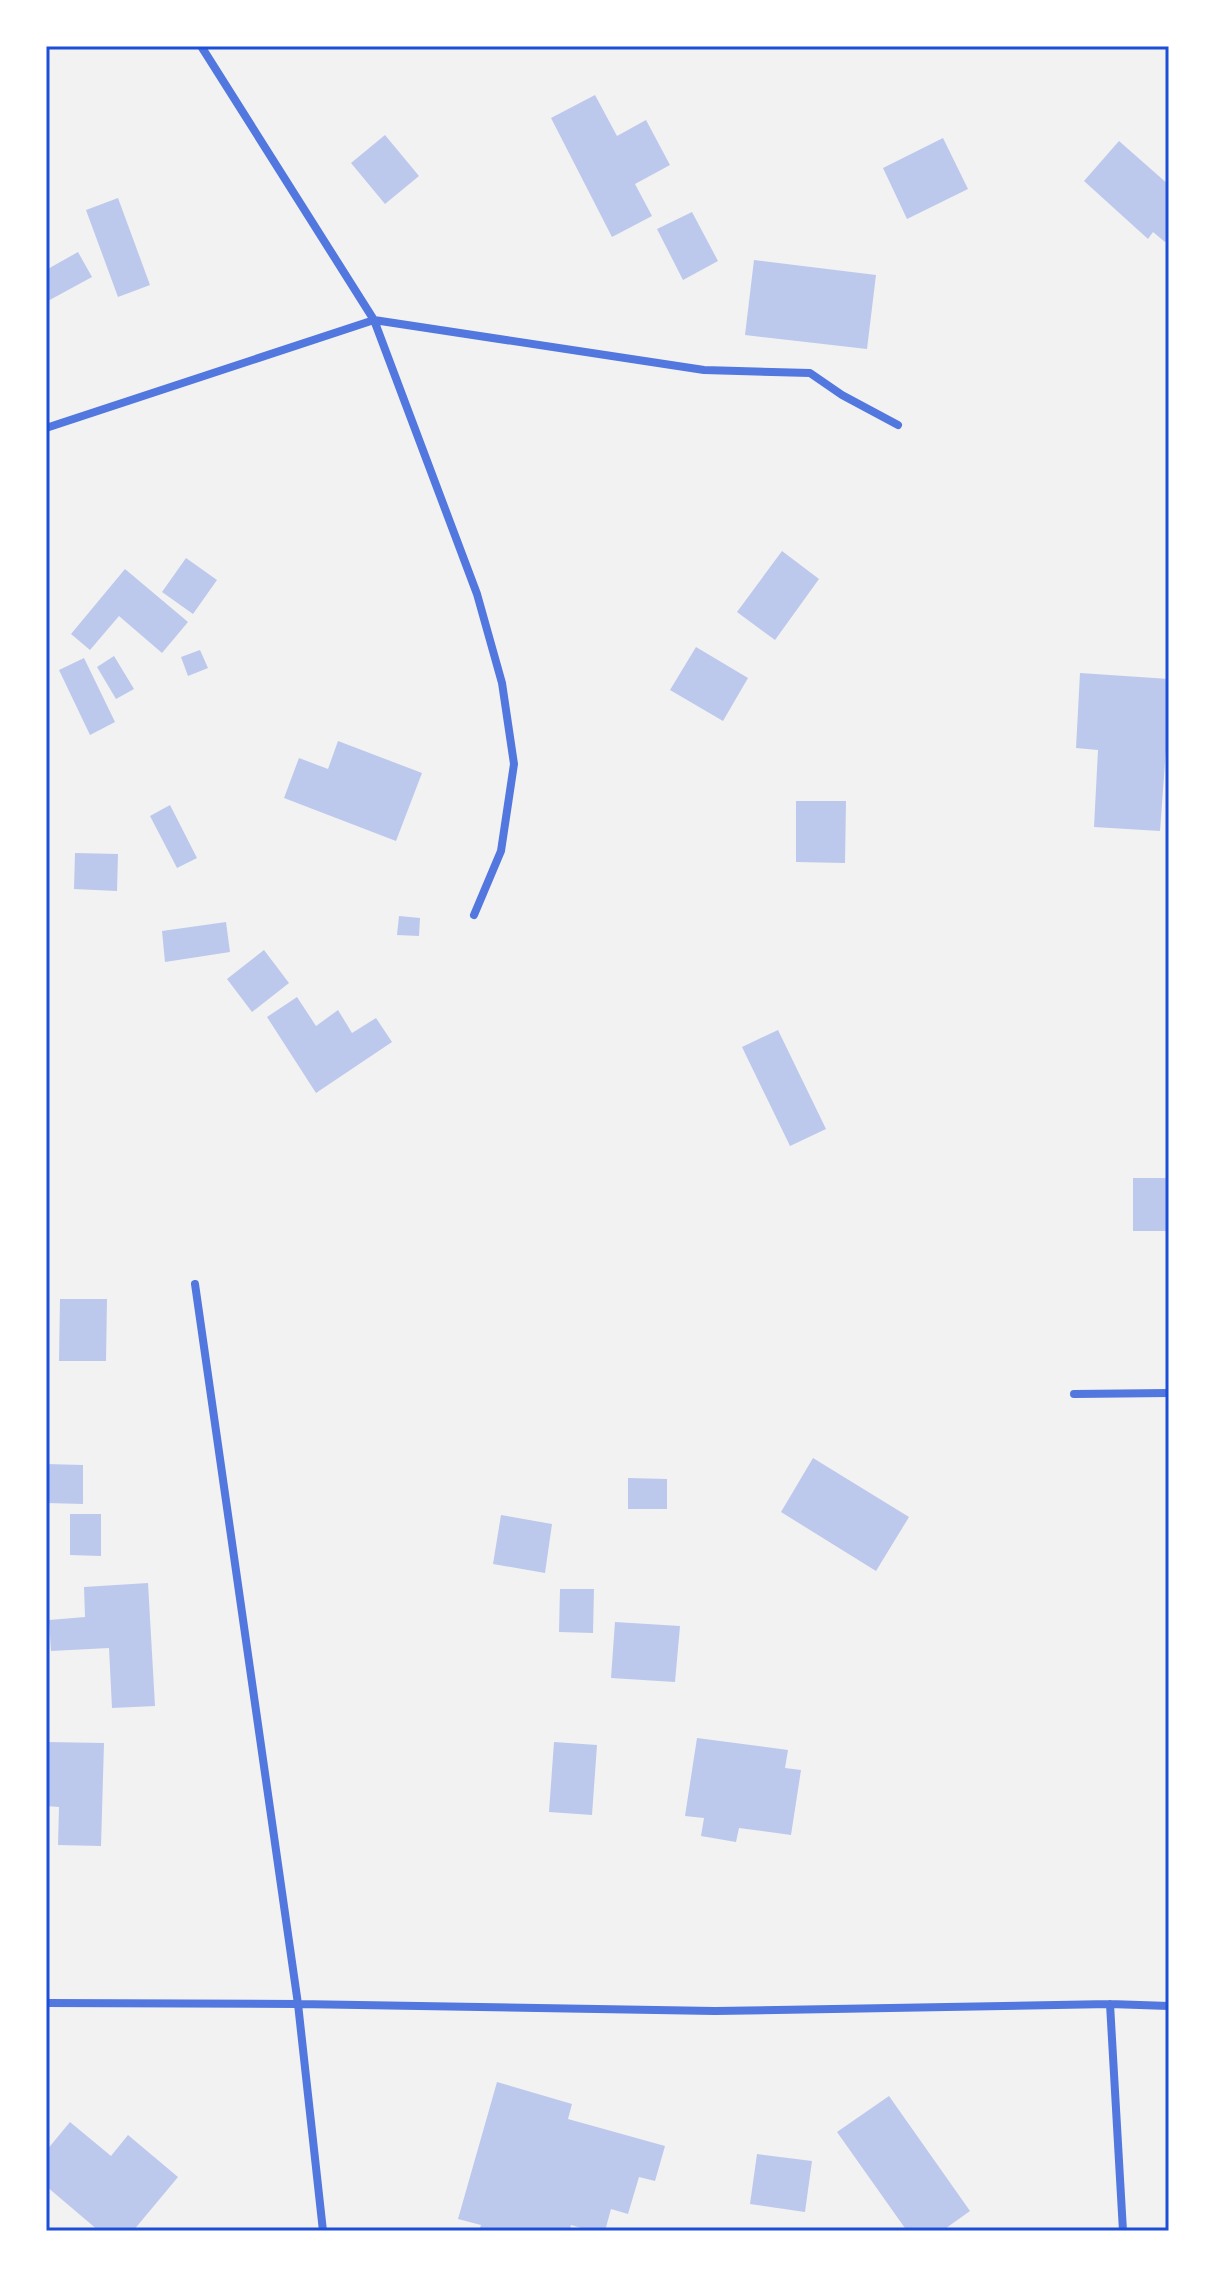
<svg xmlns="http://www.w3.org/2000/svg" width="1215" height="2277" font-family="'Nunito Sans',sans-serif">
<rect width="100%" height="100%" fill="#f2f2f2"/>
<path fill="#bdc9ec" d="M 595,95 L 617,136 L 646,120 L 670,165 L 635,184 L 652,216 L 612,237 L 551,118 Z
M 385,135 L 419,176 L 385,204 L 351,163 Z
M 943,138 L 968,189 L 907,219 L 883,168 Z
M 1119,141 L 1169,185 L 1169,238 L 1165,242 L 1153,232 L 1148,239 L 1084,181 Z
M 118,198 L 150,285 L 118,297 L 86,210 Z
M 692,212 L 718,261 L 683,280 L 657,229 Z
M 78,252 L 92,277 L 46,302 L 46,270 Z
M 754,260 L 876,275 L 867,349 L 745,335 Z
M 782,551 L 819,579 L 775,640 L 737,612 Z
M 186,558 L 217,580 L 193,614 L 162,592 Z
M 125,569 L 188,622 L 162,653 L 119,616 L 90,650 L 71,634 Z
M 696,647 L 748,678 L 723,721 L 670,690 Z
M 200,650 L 208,668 L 188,676 L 181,657 Z
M 114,656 L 134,689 L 116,699 L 97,667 Z
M 84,658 L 115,722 L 90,735 L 59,670 Z
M 1080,673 L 1169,679 L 1169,749 L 1166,749 L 1160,831 L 1094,827 L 1098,750 L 1076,748 Z
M 338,741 L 422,773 L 396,841 L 284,798 L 299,758 L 328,769 Z
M 796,801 L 846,801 L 845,863 L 796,862 Z
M 170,805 L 197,858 L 177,868 L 150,816 Z
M 75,853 L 118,854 L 117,891 L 74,889 Z
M 399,916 L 420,918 L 419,936 L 397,935 Z
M 226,922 L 230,952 L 165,962 L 162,931 Z
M 264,950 L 289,983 L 252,1012 L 227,979 Z
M 297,997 L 316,1026 L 338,1010 L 352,1033 L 376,1018 L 392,1042 L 316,1093 L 267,1017 Z
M 778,1030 L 826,1129 L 790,1146 L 742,1047 Z
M 1133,1178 L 1169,1178 L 1169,1231 L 1133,1231 Z
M 60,1299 L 107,1299 L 106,1361 L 59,1361 Z
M 813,1458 L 909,1517 L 876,1571 L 781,1512 Z
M 46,1464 L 83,1465 L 83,1504 L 46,1503 Z
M 628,1478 L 667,1479 L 667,1509 L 628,1509 Z
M 70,1514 L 101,1514 L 101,1556 L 70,1555 Z
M 501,1515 L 552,1524 L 545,1573 L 493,1564 Z
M 148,1583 L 155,1706 L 112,1708 L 109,1648 L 51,1651 L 49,1620 L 85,1617 L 84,1587 Z
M 560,1589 L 594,1589 L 593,1633 L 559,1632 Z
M 615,1622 L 680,1626 L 675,1682 L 611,1678 Z
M 697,1738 L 788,1750 L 785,1768 L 801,1770 L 791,1835 L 739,1828 L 736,1842 L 701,1836 L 704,1818 L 685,1816 Z
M 47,1742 L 104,1743 L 101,1846 L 58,1845 L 59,1807 L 46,1806 Z
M 554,1742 L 597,1745 L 592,1815 L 549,1812 Z
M 497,2082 L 572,2104 L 568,2119 L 665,2146 L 655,2181 L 639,2177 L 628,2214 L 611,2209 L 605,2231 L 592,2231 L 571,2225 L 569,2231 L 479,2231 L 481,2225 L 458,2219 Z
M 889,2096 L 970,2211 L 942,2231 L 907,2231 L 837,2132 Z
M 70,2122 L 111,2156 L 128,2135 L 178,2177 L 133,2231 L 99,2231 L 46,2186 L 46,2151 Z
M 757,2154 L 812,2161 L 805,2212 L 750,2204 Z"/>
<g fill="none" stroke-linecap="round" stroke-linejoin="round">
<path stroke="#5277de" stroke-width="8" d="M 201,46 L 374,320 L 704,370 L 810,373 L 842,395 L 898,425
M 46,428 L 374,320 L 477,594 L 502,683 L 514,764 L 501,851 L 474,915
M 195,1284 L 298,2004 L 323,2231
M 1074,1394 L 1169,1393
M 46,2003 L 298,2004 L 715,2011 L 1110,2004 L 1169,2006
M 1110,2004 L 1123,2231"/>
</g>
<rect width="1215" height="2277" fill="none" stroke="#ffffff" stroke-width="96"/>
<rect x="48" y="48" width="1119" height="2181" fill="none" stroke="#1d4ed8" stroke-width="3"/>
</svg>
